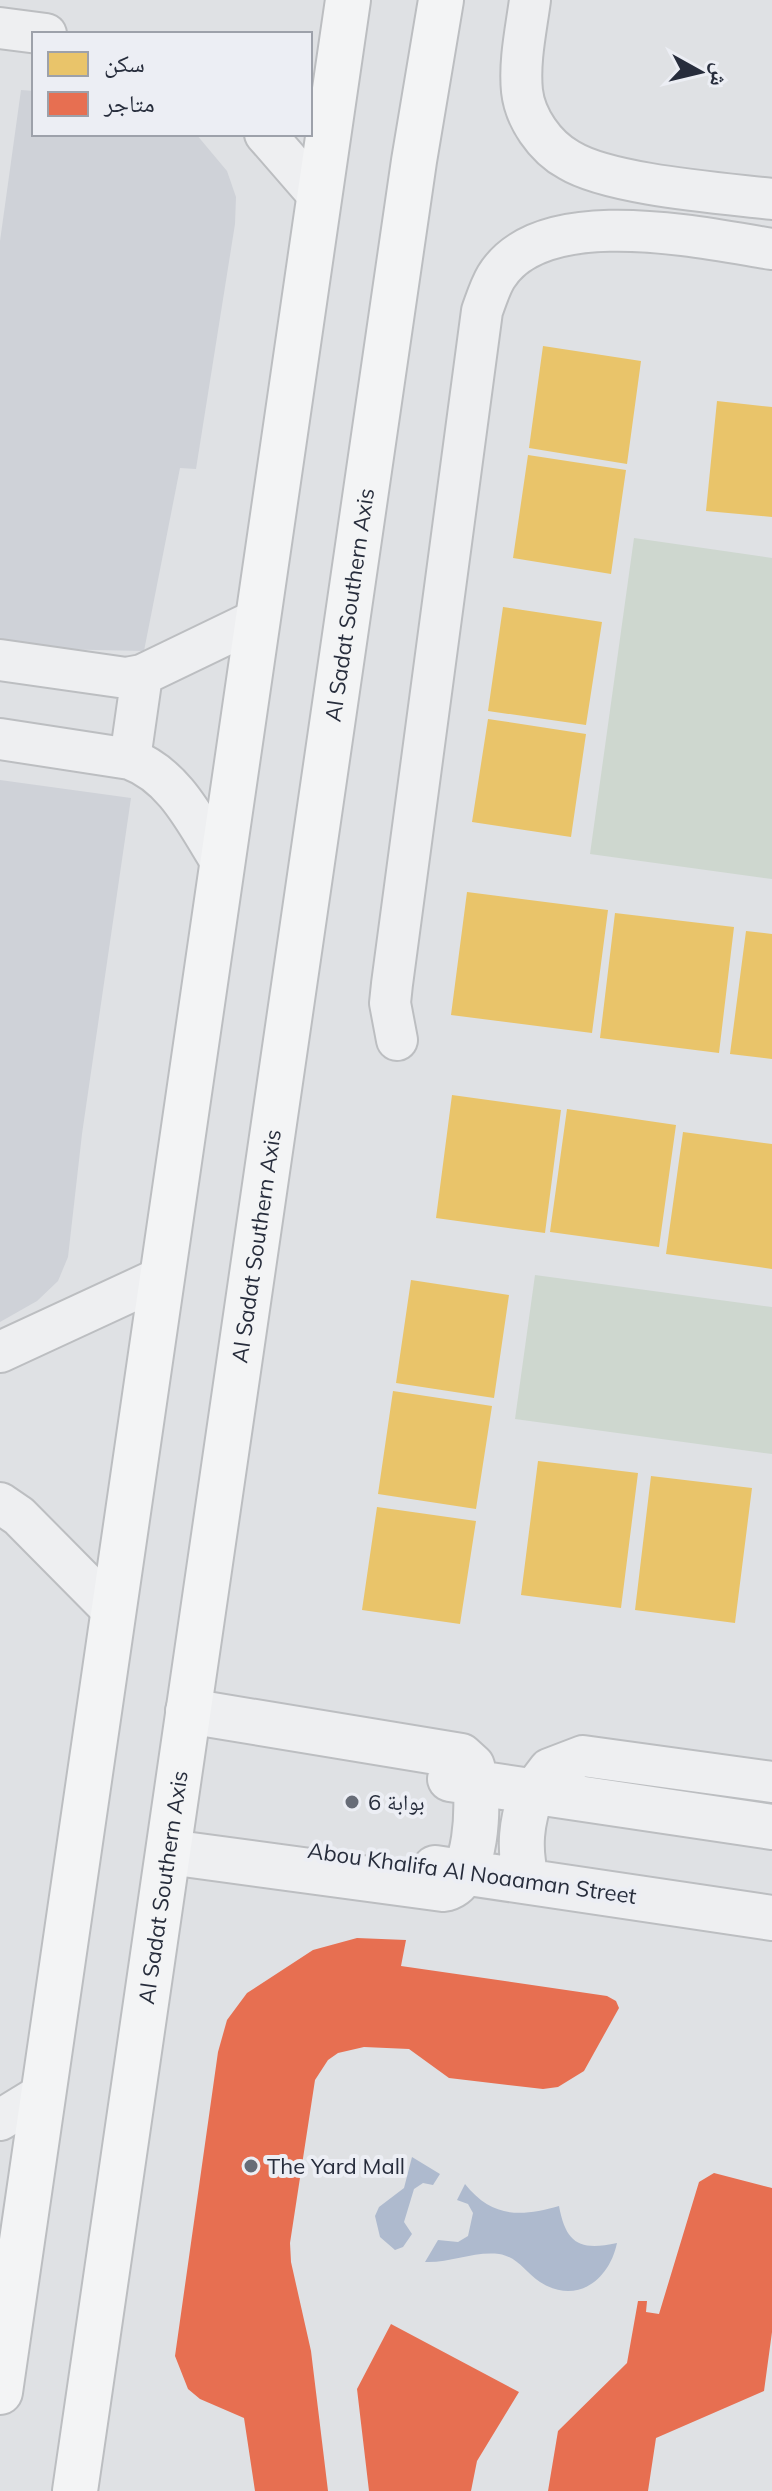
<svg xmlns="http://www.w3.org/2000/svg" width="772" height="2491" font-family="Mulish,'Noto Naskh Arabic',sans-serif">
<rect width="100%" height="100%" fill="#dfe1e4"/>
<path fill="#cfd2d8" d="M 21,90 L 34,91 L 34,134 L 196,134 L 227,171 L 236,197 L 235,224 L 196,469 L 180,468 L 144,651 L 0,648 L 0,241 Z
M 0,780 L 131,798 L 82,1134 L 68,1257 L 58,1281 L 37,1301 L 0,1322 Z"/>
<path fill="#ced7cf" d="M 634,538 L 772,558 L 772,879 L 590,854 Z
M 535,1275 L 772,1307 L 772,1454 L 515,1419 Z"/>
<path fill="#aebace" d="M 412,2157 L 440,2174 L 433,2185 L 423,2183 L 414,2189 L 404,2222 L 412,2234 L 403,2247 L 395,2250 L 380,2237 L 375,2216 L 379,2207 L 404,2188 Z
M 465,2184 C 492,2218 521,2217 559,2206 C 566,2244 580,2251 617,2243 C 609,2281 576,2305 540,2282 C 525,2272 518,2257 499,2254 C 474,2251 451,2263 425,2262 L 438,2240 L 458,2242 L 468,2236 L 473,2213 L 468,2204 L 457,2200 Z"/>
<path fill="#e9c46a" d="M 543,346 L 641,361 L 627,464 L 529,448 Z
M 717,401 L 772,407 L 772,517 L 706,511 Z
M 528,455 L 626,470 L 611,574 L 513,558 Z
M 503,607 L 602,622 L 586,725 L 488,711 Z
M 488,719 L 586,734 L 571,837 L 472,822 Z
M 467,892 L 608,910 L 592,1033 L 451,1015 Z
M 615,913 L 734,927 L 719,1053 L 600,1038 Z
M 746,931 L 772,934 L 772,1059 L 730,1054 Z
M 452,1095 L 561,1110 L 545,1233 L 436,1218 Z
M 567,1109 L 676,1125 L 659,1247 L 550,1232 Z
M 683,1132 L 772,1144 L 772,1269 L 666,1254 Z
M 411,1280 L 509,1295 L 494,1398 L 396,1383 Z
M 393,1391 L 492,1406 L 476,1509 L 378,1494 Z
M 538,1461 L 638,1473 L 621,1608 L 521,1595 Z
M 651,1476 L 752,1488 L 735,1623 L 635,1610 Z
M 377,1507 L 476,1521 L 460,1624 L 362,1610 Z"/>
<path fill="#e76f51" d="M 357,1938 L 406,1940 L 401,1966 L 607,1996 L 616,2001 L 619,2008 L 584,2071 L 558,2087 L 543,2089 L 449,2078 L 409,2049 L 364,2047 L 338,2053 L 328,2060 L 315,2080 L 290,2243 L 291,2262 L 311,2351 L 328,2491 L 255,2491 L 244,2418 L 200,2399 L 188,2389 L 175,2356 L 218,2052 L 227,2020 L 247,1993 L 313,1950 Z
M 714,2173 L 772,2188 L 772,2332 L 764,2391 L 656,2438 L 648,2491 L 548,2491 L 558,2431 L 627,2363 L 638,2301 L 647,2301 L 646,2312 L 659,2314 L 699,2182 Z
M 391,2324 L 519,2392 L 477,2461 L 471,2491 L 369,2491 L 357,2389 Z"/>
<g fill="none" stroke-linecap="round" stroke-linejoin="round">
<g stroke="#bcbec1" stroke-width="44">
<path id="minor" d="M 530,0 C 526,30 519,61 522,91 C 525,118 545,147 569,160 C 610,185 721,193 772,199
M 0,28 L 46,34
M 265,134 L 319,196
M 0,660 L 126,678 L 142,675 L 258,619
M 0,739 L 130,759 C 176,776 197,824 222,863
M 130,759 L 142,675
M 397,1040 L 390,1003 L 392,984 L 482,311 C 486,300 490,287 496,277 C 542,202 702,238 772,249
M 0,1352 L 162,1277
M 0,1503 L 19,1516 L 113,1611
M 533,1790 L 549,1769 L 583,1756 L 772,1782
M 0,2120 L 44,2093"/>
</g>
<g stroke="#bcbec1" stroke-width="48">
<path id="tertiary" d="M 450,1779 L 772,1827
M 169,1852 L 443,1889 C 479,1884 479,1800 474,1773 L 472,1766 L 461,1756 L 188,1711
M 435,1868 L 772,1918
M 527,1881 C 518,1849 521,1821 533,1790"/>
</g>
<g stroke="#bcbec1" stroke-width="48">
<g id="primary">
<path d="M 0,2392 L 348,0"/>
<path id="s1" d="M 75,2491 L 414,161 L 441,0"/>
</g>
</g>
<use href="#minor" stroke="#eeeff1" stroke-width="40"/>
<use href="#tertiary" stroke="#eeeff1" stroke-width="44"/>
<use href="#primary" stroke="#f3f4f5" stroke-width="44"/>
</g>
<g fill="#676c77" stroke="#eceef4" stroke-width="3">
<circle cx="352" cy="1802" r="8"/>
<circle cx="251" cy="2166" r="8"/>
</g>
<g text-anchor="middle" stroke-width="8" stroke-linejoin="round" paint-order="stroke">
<g font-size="22" fill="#272d3c" stroke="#eceef4">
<text dy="8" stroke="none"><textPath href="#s1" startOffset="1906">Al Sadat Southern Axis</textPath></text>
<text dy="8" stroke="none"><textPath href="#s1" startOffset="1258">Al Sadat Southern Axis</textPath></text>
<text transform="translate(472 1873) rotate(8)" y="8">Abou Khalifa Al Noaaman Street</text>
<text dy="8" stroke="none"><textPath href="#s1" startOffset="610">Al Sadat Southern Axis</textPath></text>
</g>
<g font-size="22" fill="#272d3c" stroke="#eceef4" text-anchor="start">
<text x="368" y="1810">بوابة 6</text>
<text x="267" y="2174">The Yard Mall</text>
</g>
</g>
<rect x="32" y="32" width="280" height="104" fill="#eceef4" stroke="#9da1aa" stroke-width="2"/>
<rect x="48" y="52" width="40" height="24" fill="#e9c46a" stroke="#9da1aa" stroke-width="2"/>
<text x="104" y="72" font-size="24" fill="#272d3c">سكن</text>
<rect x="48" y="92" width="40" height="24" fill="#e76f51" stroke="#9da1aa" stroke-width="2"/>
<text x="104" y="112" font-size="24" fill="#272d3c">متاجر</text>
<g transform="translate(700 72) rotate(98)" stroke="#eceef4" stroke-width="6" paint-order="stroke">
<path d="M0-6L14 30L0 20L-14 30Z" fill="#272d3c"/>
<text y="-12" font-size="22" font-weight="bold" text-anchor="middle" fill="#272d3c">ش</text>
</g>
</svg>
